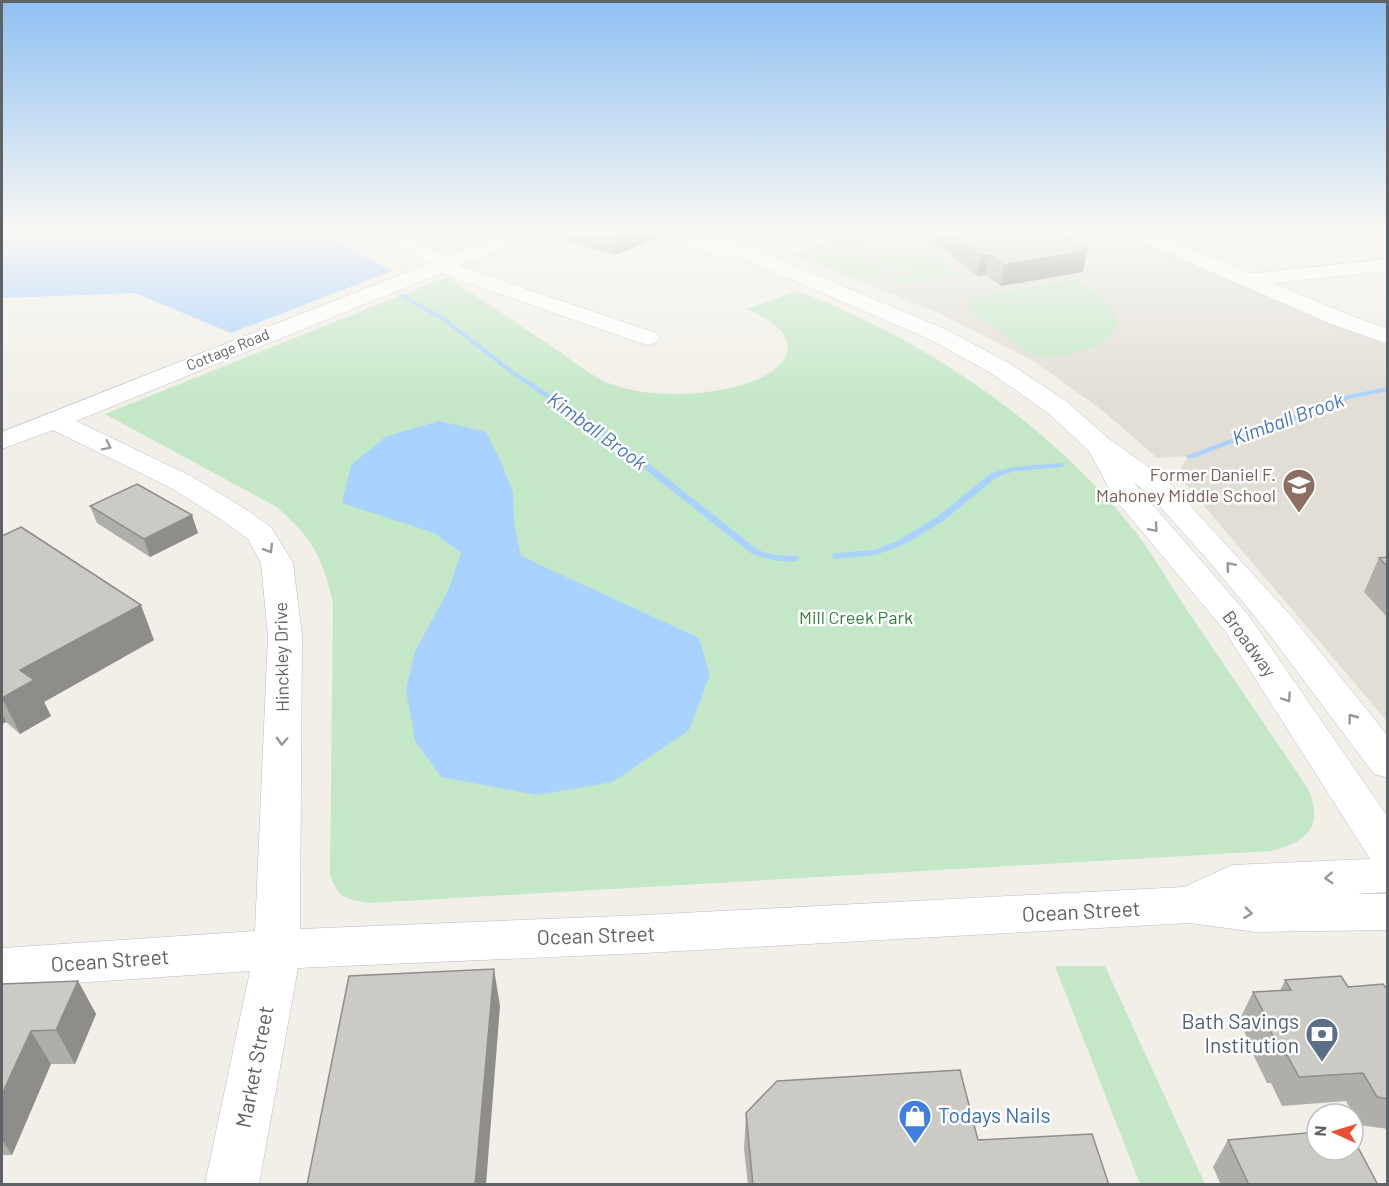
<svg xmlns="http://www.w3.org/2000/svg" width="1389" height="1186" font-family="Barlow,sans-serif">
<rect width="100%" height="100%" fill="#f1efe7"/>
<path fill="#e1ded5" d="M 854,234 L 1125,234 L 1387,345 L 1387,721 L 1177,474 L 1189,456 L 1157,458 L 1103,411 L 1035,362 L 941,314 L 793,254 Z"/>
<path fill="#c4e8c7" d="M 854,234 L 889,234 L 893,236 L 857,248 L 890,274 L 865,284 L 793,254 Z
M 917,242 L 960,275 L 904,285 L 893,277 L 909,274 L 902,268 L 886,269 L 876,260 C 891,257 901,244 917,242 Z
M 447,277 C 484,301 521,326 557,350 C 577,364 597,381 620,387 C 657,397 697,396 734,387 C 793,373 812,335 746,309 L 797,291 C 922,338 1044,420 1129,524 C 1151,550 1168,582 1187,610 C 1227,669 1267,728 1307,787 C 1325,825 1308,842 1271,851 L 369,903 C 346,899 338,898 330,875 L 333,604 C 324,559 311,535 275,506 L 105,414 Z
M 1075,279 C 1099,293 1107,297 1118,323 L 1111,337 L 1093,348 L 1068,355 L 1037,358 L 967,309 L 970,298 Z
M 1055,966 L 1105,966 L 1205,1184 L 1140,1184 Z"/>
<path fill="#a9d2ff" d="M 2,234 L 325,234 L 392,271 L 231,333 L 135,293 L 2,298 Z
M 439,421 L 486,432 L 501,462 L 513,492 L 514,521 L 521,556 L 699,638 L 710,675 L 689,730 L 613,782 L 537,795 L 441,777 L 415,741 L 406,690 L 415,651 L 448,591 L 461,553 L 434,533 L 342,503 L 351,465 L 385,437 Z"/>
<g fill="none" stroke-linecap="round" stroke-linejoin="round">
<path fill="#a9d2ff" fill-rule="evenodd" d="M 399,294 L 403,294 L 447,319 L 515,372 L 605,429 L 758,550 L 774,555 L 796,556 L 800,559 C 788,566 765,558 752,554 L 599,433 L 511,374 L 443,321 L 399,296 Z
M 1388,387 L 1388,391 L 1352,398 L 1193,458 L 1187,458 L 1186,456 L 1348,395 Z
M 1060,463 L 1064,465 L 1063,467 L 1015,471 L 997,477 L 943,521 L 905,544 L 876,555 L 835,559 L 831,556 L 835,553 L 875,550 L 899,540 L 937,517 L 991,473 L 1014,467 Z"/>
<g stroke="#b9bcc0" stroke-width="1">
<path id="street" d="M 378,234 L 402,234 L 453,260 L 456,265 L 656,333 L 660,338 L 656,343 L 648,345 L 640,343 L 432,270 L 429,266 L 430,264 L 381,238 Z
M 1388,259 L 1388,271 L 1246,286 L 1238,285 L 1235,280 L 1238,275 L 1246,274 Z"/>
</g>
<g stroke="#babdc2" stroke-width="1">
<path id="secondary" d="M 504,234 L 531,234 L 528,238 L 76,421 L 191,476 L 241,506 L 271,527 L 293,563 L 302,636 L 300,929 L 644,915 L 1184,887 L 1232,865 L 1370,859 L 1225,631 L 1115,499 L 1089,451 L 1048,413 L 991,373 L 929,339 L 732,254 L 723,259 L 716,257 L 668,238 L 665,234 L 719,234 L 945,329 L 1009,363 L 1066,401 L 1109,439 L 1167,480 L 1293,618 L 1388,736 L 1388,778 L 1374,774 L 1269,634 L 1213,566 L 1147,492 L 1134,483 L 1249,616 L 1388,817 L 1388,892 L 1355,894 L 1388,894 L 1388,930 L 1256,932 L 1190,923 L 644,953 L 298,968 L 259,1184 L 205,1184 L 250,971 L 2,988 L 2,948 L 255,931 L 268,636 L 261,563 L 248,539 L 219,518 L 171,488 L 53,430 L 2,449 L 2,432 Z
M 1130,234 L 1156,234 L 1347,314 L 1388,329 L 1388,344 L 1331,324 L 1133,238 Z"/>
</g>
<use href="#street" fill="#fff" fill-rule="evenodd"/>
<use href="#secondary" fill="#fff" fill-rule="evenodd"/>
</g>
<path fill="#afaea9" d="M 552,234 L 660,234 L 660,237 L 615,255 L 566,241 Z
M 924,234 L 1059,234 L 1083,272 L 1001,286 L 985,275 L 977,276 Z
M 90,506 L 198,533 L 150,557 L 97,523 Z
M 2,536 L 154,640 L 44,702 L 51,716 L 20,734 L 6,722 L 2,724 Z
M 1388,557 L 1388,618 L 1364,592 L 1379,558 Z
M 1285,980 L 1388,990 L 1388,1129 L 1359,1125 L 1346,1101 L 1282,1106 L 1271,1083 L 1267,1083 L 1247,1042 L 1248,1039 L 1239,1021 L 1253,992 L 1280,991 Z
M 78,981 L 96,1014 L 75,1064 L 51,1064 L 12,1155 L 2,1155 L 2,984 Z
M 746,1113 L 978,1140 L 1109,1185 L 748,1185 L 744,1149 Z
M 1228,1140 L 1378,1185 L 1221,1185 L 1213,1167 Z"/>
<path fill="#8f8d89" d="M 614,234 L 660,234 L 660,237 L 615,255 Z
M 1087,251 L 1083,272 L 1001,286 L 1004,265 Z
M 989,255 L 985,275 L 977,276 L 980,256 Z
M 192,515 L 198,533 L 150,557 L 144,539 Z
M 141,605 L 154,640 L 44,702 L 51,716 L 20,734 L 2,698 L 20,670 Z
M 2,713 L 6,722 L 2,724 Z
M 494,969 L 500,1006 L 486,1185 L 475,1185 Z
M 78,981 L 96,1014 L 75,1064 L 56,1030 Z
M 31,1031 L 51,1064 L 12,1155 L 2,1140 L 2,1094 Z"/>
<path fill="#cccac4" stroke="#8f8d89" stroke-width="1.5" d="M 951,234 L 1059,234 L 1087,251 L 1004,265 L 989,255 L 980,256 Z
M 137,484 L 192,515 L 144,539 L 90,506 Z
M 21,527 L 141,605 L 20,670 L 34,680 L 2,698 L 2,536 Z
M 1388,557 L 1388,567 L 1379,558 Z
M 494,969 L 475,1185 L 307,1185 L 349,976 Z
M 1341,976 L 1348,987 L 1383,984 L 1388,990 L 1388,1099 L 1377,1097 L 1363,1073 L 1299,1077 L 1287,1055 L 1283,1055 L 1261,1013 L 1264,1013 L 1253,992 L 1291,990 L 1285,980 Z
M 78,981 L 56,1030 L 31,1031 L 2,1094 L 2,984 Z
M 960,1070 L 978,1140 L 1092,1134 L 1109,1185 L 753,1185 L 746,1113 L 777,1081 Z
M 1317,1132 L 1317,1150 L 1353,1150 L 1353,1138 L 1378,1185 L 1249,1185 L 1228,1140 Z"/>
<defs><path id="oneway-chevron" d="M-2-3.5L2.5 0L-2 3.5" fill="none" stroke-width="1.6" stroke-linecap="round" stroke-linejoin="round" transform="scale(1.5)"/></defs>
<g stroke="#96999c">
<use href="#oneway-chevron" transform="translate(107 446) rotate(26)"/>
<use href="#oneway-chevron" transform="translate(1154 528) rotate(49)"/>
<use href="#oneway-chevron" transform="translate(269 549) rotate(59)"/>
<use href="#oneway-chevron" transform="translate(1230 566) rotate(-131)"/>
<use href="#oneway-chevron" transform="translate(1287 698) rotate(56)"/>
<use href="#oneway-chevron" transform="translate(1352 718) rotate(-127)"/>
<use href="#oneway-chevron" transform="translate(282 741) rotate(92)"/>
<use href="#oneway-chevron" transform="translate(1329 878) rotate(177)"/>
<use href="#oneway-chevron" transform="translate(1248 913) rotate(7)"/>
</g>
<linearGradient id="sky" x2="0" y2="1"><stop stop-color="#8fc0f1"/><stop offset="0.58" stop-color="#f9f8f4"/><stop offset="1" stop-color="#f9f8f4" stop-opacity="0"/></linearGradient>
<rect width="1389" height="400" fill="url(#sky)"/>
<defs>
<g id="school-pin" transform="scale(1.725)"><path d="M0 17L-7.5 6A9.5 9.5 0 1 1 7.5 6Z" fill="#8d6e63" stroke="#fff"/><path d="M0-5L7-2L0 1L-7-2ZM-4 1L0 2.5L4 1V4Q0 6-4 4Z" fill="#fff"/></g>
<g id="bank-pin" transform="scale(1.725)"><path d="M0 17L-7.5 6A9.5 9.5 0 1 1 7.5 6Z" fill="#5c6f8a" stroke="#fff"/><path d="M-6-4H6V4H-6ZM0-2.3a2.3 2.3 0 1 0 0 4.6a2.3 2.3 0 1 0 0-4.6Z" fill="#fff"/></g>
<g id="shop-pin" transform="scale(1.725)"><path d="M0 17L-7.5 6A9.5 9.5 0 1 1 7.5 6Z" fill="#3f7fe0" stroke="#fff"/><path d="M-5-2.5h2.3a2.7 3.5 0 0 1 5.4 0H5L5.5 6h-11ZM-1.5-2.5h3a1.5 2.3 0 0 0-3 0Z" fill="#fff"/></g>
</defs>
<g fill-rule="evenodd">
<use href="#school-pin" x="1299" y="485"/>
<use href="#bank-pin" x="1322" y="1034"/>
<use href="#shop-pin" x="915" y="1116"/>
</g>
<g text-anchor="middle" stroke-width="5" stroke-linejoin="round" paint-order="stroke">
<g font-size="15" fill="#5e6267" stroke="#fff">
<text transform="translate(228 350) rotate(-22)" y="5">Cottage Road</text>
</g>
<g font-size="18" fill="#785e54" stroke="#fff" text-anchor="end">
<text x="1276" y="481">Former Daniel F.<tspan x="1276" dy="21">Mahoney Middle School</tspan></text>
</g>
<g font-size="18" fill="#34813e" stroke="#fff">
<text x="856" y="624">Mill Creek Park</text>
</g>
<g font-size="18" fill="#5e6267" stroke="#fff">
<text transform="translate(1249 644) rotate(54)" y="6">Broadway</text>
<text transform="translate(282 657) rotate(-91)" y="6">Hinckley Drive</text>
</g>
<g font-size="20" font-style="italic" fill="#4676bc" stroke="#fff">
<text transform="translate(1288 419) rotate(-20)" y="7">Kimball Brook</text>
<text transform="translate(597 431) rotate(36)" y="7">Kimball Brook</text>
</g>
<g font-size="21" fill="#5e6267" stroke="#fff">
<text transform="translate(1081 912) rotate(-3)" y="7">Ocean Street</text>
<text transform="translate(596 936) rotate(-2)" y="7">Ocean Street</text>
<text transform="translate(110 961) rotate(-4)" y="7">Ocean Street</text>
<text transform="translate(255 1067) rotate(-79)" y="7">Market Street</text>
</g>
<g font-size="21" fill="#4e5e75" stroke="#fff" text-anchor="end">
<text x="1299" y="1029">Bath Savings<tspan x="1299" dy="24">Institution</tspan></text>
</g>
<g font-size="21" fill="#366cbe" stroke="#fff" text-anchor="start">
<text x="938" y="1123">Todays Nails</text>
</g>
</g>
<rect width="1389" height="1186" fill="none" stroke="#5e6267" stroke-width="6"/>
<g transform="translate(1335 1132) rotate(274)"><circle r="28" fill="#ffffff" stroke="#bfc0c2" stroke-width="1.5"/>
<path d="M0-4.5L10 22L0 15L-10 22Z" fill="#ea5134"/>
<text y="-9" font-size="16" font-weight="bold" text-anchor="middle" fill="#5e6267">N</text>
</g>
</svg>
